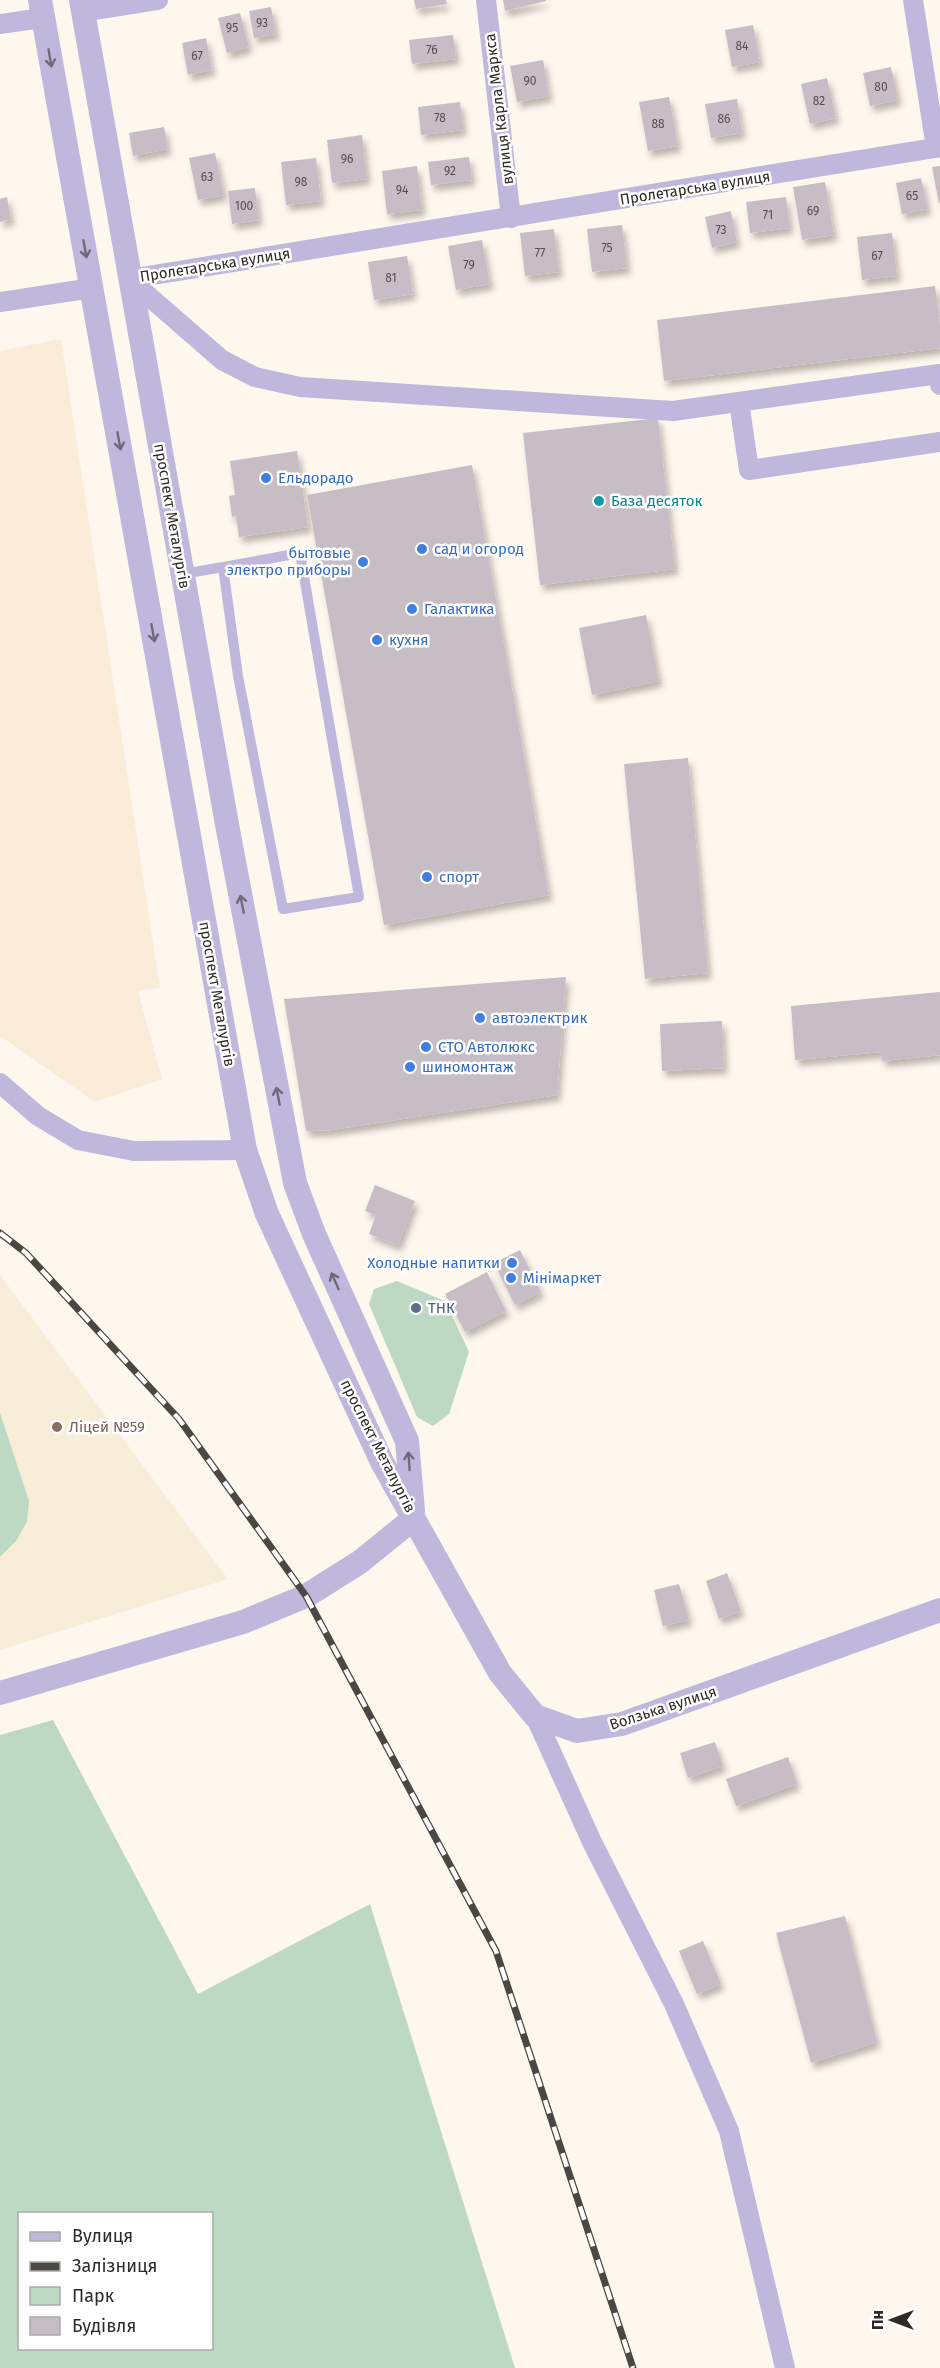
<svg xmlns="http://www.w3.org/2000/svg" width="940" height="2368" font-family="'Fira Sans',sans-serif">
<defs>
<filter id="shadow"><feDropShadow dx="3.5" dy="6" stdDeviation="3" flood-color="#0004"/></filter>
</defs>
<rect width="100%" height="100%" fill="#fef7ee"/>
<path fill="#fbecd9" d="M 61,339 L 160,988 L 138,991 L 162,1079 L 95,1102 L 0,1036 L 0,351 Z"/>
<path fill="#f8edd8" d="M 0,1275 L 228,1579 L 0,1650 Z"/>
<path fill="#bed9c3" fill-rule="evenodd" d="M 397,1281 L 445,1301 L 469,1352 L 449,1414 L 433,1426 L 417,1417 L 369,1304 L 374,1289 Z
M 0,1413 L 29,1501 L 27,1522 L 16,1541 L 0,1557 Z
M 53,1720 L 198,1994 L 370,1904 L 515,2368 L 0,2368 L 0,1735 ZM 20,2214 L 212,2214 L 212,2348 L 20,2348 Z"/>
<path fill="#c7bdc4" filter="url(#shadow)" d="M 414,0 L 446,0 L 447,4 L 416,9 Z
M 503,0 L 546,0 L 546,1 L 505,11 Z
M 271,7 L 276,34 L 254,38 L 249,11 Z
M 240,13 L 249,47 L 227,53 L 218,18 Z
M 753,25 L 760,62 L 732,67 L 725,30 Z
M 453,35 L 456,59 L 412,64 L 409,40 Z
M 206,38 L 212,70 L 188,75 L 182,43 Z
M 543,60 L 549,96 L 517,102 L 510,66 Z
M 891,67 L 898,100 L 870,106 L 863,73 Z
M 827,78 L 836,118 L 810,124 L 801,84 Z
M 669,97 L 678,146 L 648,151 L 639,102 Z
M 737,99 L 742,133 L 711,138 L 705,104 Z
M 460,102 L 463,130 L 421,135 L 418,107 Z
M 164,127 L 168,149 L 133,156 L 129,133 Z
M 362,135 L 367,179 L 332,183 L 327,140 Z
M 215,153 L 224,195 L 198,200 L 189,158 Z
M 469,157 L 472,180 L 431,185 L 428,162 Z
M 316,158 L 321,201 L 286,205 L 281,162 Z
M 417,166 L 422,210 L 387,214 L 382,171 Z
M 940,166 L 940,203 L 939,203 L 932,167 Z
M 921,178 L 928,209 L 902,214 L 896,183 Z
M 825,182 L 834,235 L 802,240 L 793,187 Z
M 255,188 L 259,220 L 232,224 L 228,191 Z
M 7,197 L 11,219 L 0,222 L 0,199 Z
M 786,197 L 790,228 L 750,233 L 746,202 Z
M 731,211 L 737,242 L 712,248 L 705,217 Z
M 622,225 L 627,268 L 592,272 L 587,229 Z
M 554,229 L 559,272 L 525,276 L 520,233 Z
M 892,233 L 897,276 L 862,280 L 857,237 Z
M 482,240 L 490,284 L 456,290 L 448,246 Z
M 407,256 L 413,294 L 374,300 L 368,262 Z
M 935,286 L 940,325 L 940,348 L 664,381 L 657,320 Z
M 658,418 L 675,569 L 540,585 L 523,433 Z
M 297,451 L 308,527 L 239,537 L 236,516 L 232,517 L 229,496 L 235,495 L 230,461 Z
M 472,465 L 549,895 L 384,925 L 307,495 Z
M 646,615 L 659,681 L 592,695 L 579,628 Z
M 688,758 L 708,973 L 645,979 L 624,764 Z
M 566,977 L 557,1095 L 331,1130 L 306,1131 L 284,999 Z
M 940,992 L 940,1055 L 882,1061 L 881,1052 L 795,1060 L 791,1006 Z
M 722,1021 L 724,1068 L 662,1071 L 660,1024 Z
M 375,1185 L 415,1201 L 398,1245 L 369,1234 L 376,1215 L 365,1211 Z
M 520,1250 L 541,1292 L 515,1305 L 494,1263 Z
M 487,1272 L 506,1311 L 465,1332 L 445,1294 Z
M 727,1573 L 741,1611 L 719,1619 L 706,1581 Z
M 679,1584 L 689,1620 L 663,1626 L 654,1590 Z
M 715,1742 L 723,1766 L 688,1778 L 680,1753 Z
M 788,1757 L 797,1784 L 736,1806 L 726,1779 Z
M 845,1916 L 877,2042 L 811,2063 L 776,1933 Z
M 703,1941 L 721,1984 L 697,1994 L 679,1951 Z"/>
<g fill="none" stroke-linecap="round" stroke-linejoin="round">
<path stroke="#c0b7dd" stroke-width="10" d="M 183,574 L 223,567 L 238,676 L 283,909 L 359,897 L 300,553 L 223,567"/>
<path stroke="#c0b7dd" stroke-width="20" d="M 486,0 L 511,218
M 913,0 L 936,148
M 83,12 L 158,0
M 0,24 L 42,18
M 940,147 L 129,279 L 222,360 L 255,377 L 300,387 L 673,411 L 939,374 L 940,385
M 0,302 L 92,288
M 739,402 L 749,470 L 940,442
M 0,1083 L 38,1116 L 78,1140 L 134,1151 L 245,1150
M 535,1716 L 592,1842 L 674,2004 L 729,2131 L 785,2368"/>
<path stroke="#c0b7dd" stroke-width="24" d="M 40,0 L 245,1150 L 267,1214 L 382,1462 L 500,1673 L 535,1716 L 577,1731 L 622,1724 L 940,1610
M 81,0 L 228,830 L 295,1183 L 314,1234 L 407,1441 L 413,1511
M 0,1693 L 243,1622 L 306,1596 L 360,1562 L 413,1519"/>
<g stroke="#4b4844" stroke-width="7">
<path id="rail" d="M 0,1233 L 26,1253 L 179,1419 L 306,1596 L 496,1951 L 633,2368"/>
</g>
<use href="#rail" stroke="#fff" stroke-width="4.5" stroke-dasharray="14" stroke-linecap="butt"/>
</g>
<defs><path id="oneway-shaft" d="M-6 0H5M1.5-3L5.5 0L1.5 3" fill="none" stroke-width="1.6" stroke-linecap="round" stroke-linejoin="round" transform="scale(1.5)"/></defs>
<g stroke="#6f6979">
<use href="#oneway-shaft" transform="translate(50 58) rotate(80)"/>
<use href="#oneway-shaft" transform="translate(85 249) rotate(80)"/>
<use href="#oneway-shaft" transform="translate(119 441) rotate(80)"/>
<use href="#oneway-shaft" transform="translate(153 633) rotate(80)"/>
<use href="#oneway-shaft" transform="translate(242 904) rotate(-101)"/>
<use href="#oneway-shaft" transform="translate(278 1096) rotate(-101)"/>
<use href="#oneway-shaft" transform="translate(335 1281) rotate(-114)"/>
<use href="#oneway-shaft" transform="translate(409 1461) rotate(-94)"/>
</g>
<g fill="#3f7fe0" stroke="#fff" stroke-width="2">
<circle cx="266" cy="478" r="6"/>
<circle cx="422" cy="549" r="6"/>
<circle cx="363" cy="562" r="6"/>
<circle cx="412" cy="609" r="6"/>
<circle cx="377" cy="640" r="6"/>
<circle cx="427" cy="877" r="6"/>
<circle cx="480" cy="1018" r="6"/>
<circle cx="426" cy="1047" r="6"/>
<circle cx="410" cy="1067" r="6"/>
<circle cx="512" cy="1263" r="6"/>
<circle cx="511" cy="1278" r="6"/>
</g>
<circle fill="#0f9aa8" stroke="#fff" stroke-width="2" cx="599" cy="501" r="6"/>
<circle fill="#5c6f8a" stroke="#fff" stroke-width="2" cx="416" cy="1308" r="6"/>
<circle fill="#8d6e63" stroke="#fff" stroke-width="2" cx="57" cy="1427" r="6"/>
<g text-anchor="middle" stroke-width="5" stroke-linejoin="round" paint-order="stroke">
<g font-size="12" fill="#544f4e">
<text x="262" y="27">93</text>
<text x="232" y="32">95</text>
<text x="742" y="50">84</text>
<text x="432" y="54">76</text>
<text x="197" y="60">67</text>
<text x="530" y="85">90</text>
<text x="881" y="91">80</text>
<text x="819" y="105">82</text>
<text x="440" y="122">78</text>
<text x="724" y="123">86</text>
<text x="658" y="128">88</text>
<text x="347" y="163">96</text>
<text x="450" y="175">92</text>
<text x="207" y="181">63</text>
<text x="301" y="186">98</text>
<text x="402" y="194">94</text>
<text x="912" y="200">65</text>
<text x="244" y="210">100</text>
<text x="813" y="215">69</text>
<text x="768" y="219">71</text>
<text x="721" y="234">73</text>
<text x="607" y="252">75</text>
<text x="540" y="257">77</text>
<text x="877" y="260">67</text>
<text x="469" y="269">79</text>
<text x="391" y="282">81</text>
</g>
<g font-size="15" fill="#2d2a27" stroke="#fff">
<text transform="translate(499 109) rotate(-97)" y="5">вулиця Карла Маркса</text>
<text transform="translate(695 188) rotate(-9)" y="5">Пролетарська вулиця</text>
<text transform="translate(215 265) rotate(-9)" y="5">Пролетарська вулиця</text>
<text transform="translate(172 516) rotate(80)" y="5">проспект Металургів</text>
<text transform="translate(217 994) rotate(80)" y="5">проспект Металургів</text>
<text transform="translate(378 1446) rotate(63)" y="5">проспект Металургів</text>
<text transform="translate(663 1708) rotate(-18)" y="5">Волзька вулиця</text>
</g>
<g font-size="15" fill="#366cbe" stroke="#fff" text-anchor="start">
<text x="278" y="483">Ельдорадо</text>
<text x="434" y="554">сад и огород</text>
<text x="351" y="558" text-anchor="end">бытовые<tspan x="351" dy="17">электро приборы</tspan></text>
<text x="424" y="614">Галактика</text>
<text x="389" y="645">кухня</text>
<text x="439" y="882">спорт</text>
<text x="492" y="1023">автоэлектрик</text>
<text x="438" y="1052">СТО Автолюкс</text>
<text x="422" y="1072">шиномонтаж</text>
<text x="500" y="1268" text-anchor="end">Холодные напитки</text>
<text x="523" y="1283">Мінімаркет</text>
</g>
<g font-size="15" fill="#0d838f" stroke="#fff" text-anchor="start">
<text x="611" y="506">База десяток</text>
</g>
<g font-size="15" fill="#4e5e75" stroke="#fff" text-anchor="start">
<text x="428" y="1313">ТНК</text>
</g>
<g font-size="15" fill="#785e54" stroke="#fff" text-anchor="start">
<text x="69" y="1432">Ліцей №59</text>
</g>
</g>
<rect x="18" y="2212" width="195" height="138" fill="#ffffff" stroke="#abaaa9" stroke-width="1.5"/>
<rect x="30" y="2232" width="30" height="9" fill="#c0b7dd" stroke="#abaaa9" stroke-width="1.5"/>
<text x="72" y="2242" font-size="18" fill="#2d2a27">Вулиця</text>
<rect x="30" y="2262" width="30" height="9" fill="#4b4844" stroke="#abaaa9" stroke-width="1.5"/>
<text x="72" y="2272" font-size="18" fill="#2d2a27">Залізниця</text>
<rect x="30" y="2287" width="30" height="18" fill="#bed9c3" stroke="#abaaa9" stroke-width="1.5"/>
<text x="72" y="2302" font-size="18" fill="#2d2a27">Парк</text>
<rect x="30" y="2317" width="30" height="18" fill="#c7bdc4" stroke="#abaaa9" stroke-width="1.5"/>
<text x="72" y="2332" font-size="18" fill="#2d2a27">Будівля</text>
<g transform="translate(892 2320) rotate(270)" stroke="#ffffff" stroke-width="4.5" paint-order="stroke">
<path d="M0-4.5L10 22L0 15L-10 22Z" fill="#2d2a27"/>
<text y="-9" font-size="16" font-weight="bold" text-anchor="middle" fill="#2d2a27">Пн</text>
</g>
</svg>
